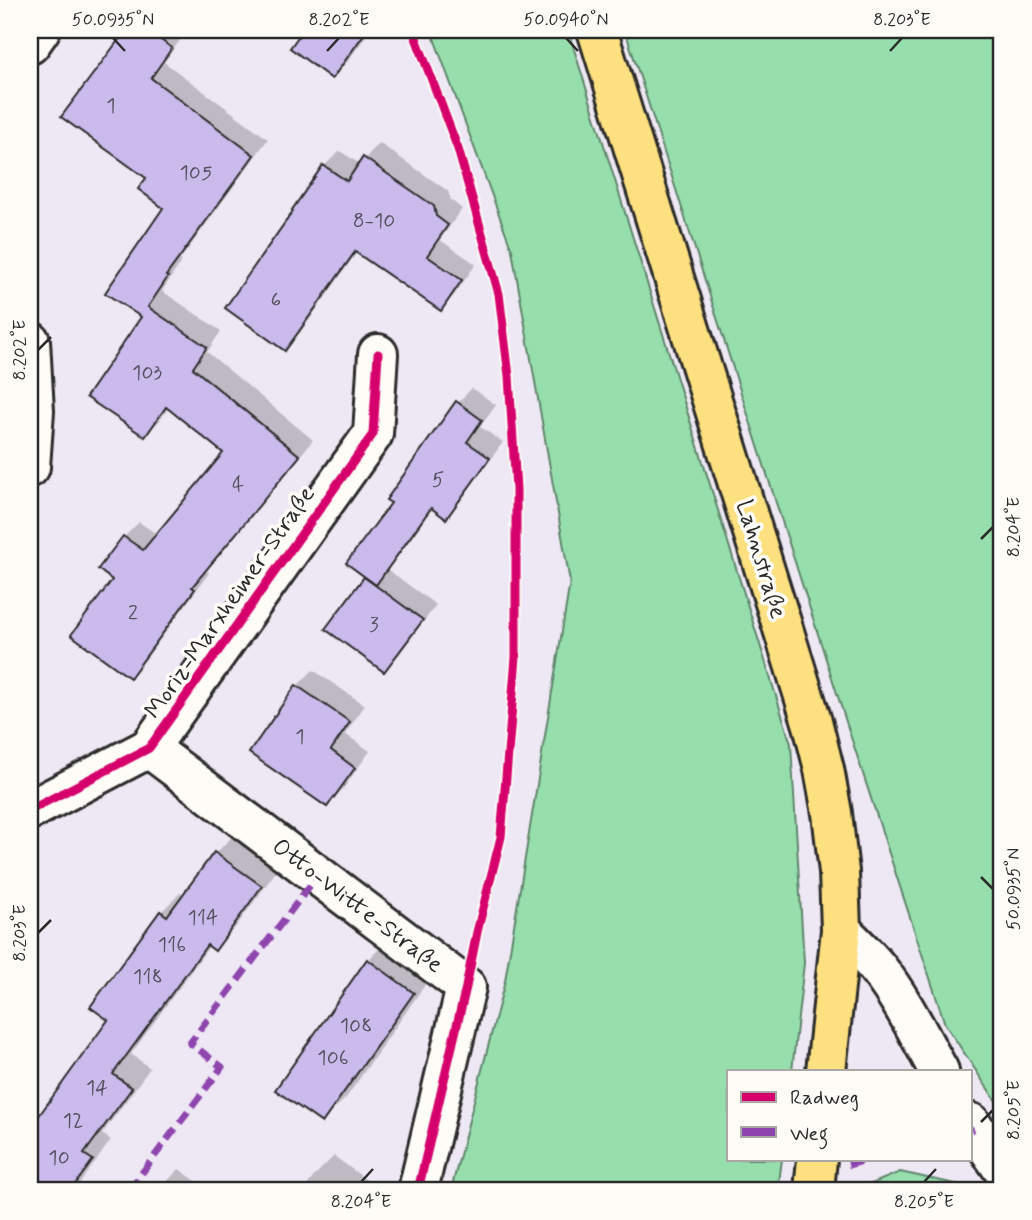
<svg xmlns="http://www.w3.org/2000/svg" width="1032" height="1220" font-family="Mynerve,sans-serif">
<rect width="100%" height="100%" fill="#eee8f4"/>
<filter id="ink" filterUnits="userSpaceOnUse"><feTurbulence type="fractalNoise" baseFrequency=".0143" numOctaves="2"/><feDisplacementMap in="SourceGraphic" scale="14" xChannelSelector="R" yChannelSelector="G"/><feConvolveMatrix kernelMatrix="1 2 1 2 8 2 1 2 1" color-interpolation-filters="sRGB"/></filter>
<g filter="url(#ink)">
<path fill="#96dfad" stroke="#60856c" stroke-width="2" d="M 431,30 L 568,30 L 791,744 L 804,963 L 792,1071 L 729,1071 L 729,1159 L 782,1159 L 778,1190 L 451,1190 L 505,981 L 570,582 L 512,250 Z
M 625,30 L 1002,30 L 1002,1110 L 945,1024 L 849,731 Z
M 900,1172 L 983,1190 L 984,1190 L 857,1190 Z"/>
<path fill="#0003" d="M 119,30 L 182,30 L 186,32 L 164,62 L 268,139 L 180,260 L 182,261 L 162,291 L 221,331 L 207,352 L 313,440 L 206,571 L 209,573 L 145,660 L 130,675 L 115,579 L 100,569 L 124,537 L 139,522 L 158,535 L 226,453 L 169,407 L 160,420 L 145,435 L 143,317 L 165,208 L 148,178 L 125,34 Z
M 304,30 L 370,30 L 348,61 L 332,77 Z
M 379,143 L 448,191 L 451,200 L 462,209 L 440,240 L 476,264 L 455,294 L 440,309 L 357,252 L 300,333 L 285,348 L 295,210 L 324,166 L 340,151 L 360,164 Z
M 472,388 L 496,405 L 480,427 L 503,442 L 460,502 L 446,517 L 433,508 L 388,570 L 436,605 L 398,656 L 384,670 L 328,628 L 367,576 L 393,503 L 458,403 Z
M 313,670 L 365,705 L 345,734 L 370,751 L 343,789 L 327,805 L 251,752 L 297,686 Z
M 235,834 L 280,866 L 234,929 L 215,948 L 210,945 L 131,1054 L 150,1068 L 102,1134 L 111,1140 L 75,1190 L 30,1190 L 30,1152 L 49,1126 L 110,1020 L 161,912 L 180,893 L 185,895 L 216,853 Z
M 391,937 L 436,969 L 346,1098 L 322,1121 L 368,960 Z
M 334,1156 L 380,1190 L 304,1190 L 315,1175 Z
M 179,1169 L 203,1186 L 200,1190 L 159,1190 Z"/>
<path fill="#cabbec" stroke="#2b2b2b" stroke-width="2" d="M 126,30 L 147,30 L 172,48 L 151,78 L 254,155 L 166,276 L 168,277 L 148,307 L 207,347 L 193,368 L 300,456 L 192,587 L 195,589 L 130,678 L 71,635 L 112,580 L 98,569 L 123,536 L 143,550 L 223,453 L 166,407 L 145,437 L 86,397 L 141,317 L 105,293 L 163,208 L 138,189 L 146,178 L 61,117 Z
M 303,30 L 367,30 L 332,79 L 290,48 Z
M 363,157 L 434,206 L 436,216 L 448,225 L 427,256 L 462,280 L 441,311 L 355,252 L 285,351 L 225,308 L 293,211 L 292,210 L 323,165 L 347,181 Z
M 456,401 L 482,420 L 467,442 L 490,458 L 446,519 L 431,508 L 376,585 L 346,563 L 391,503 L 386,500 Z
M 364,577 L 423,620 L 384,672 L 325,629 Z
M 296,685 L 350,722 L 331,750 L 355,768 L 327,807 L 249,753 Z
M 214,852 L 262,886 L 215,951 L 207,945 L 113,1074 L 132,1088 L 84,1154 L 93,1160 L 71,1190 L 30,1190 L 30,1128 L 108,1020 L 90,1007 L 160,911 L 167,916 Z
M 367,959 L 414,993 L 322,1123 L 275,1090 Z"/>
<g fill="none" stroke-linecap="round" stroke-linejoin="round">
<g stroke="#2b2b2b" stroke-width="44">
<path id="minor" d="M 30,44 L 40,30
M 30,341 L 34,411 L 30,467
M 149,748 L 466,987 L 418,1190
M 30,810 L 149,748 L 373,434 L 378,354
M 841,930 C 854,943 868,956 879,970 C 903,1001 920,1037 939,1071
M 971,1123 L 1002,1168"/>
</g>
<g stroke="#2b2b2b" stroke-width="44">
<path id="major" d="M 597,30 L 813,725 L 824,769 L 832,813 L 839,872 L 841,930 L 826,1071
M 814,1190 L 817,1159"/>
</g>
<use href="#minor" stroke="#fdfcf7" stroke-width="38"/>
<use href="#major" stroke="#fde080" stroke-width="38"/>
<path stroke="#8e44ad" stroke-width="7" stroke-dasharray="14 7" stroke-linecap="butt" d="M 971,1130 L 974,1129
M 848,1165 L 871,1159
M 129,1190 L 222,1067 L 190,1043 L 318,875"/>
<g stroke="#fdfcf7" stroke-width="13">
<path id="cycleway" d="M 413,30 L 458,149 L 499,294 L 509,376 L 516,489 L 516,657 L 501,837 L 477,932 L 466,987 L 418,1190
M 30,810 L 149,748 L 373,434 L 378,354"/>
</g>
<use href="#cycleway" stroke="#d6006c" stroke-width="9"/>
</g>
</g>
<path fill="none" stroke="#2b2b2b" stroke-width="2.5" d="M 113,38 L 125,51M 566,38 L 578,51M 327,51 L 339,38M 890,51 L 902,38M 38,350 L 51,337M 981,539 L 993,527M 981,877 L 993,889M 38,933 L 51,920M 981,1122 L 993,1110M 361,1182 L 373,1169M 924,1182 L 936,1169"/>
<g text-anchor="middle" stroke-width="7" stroke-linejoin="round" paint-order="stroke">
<g font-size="21" fill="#534f5b">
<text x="111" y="112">1</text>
<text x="196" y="179">105</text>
<text x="374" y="227">8-10</text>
<text x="276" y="306">6</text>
<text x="147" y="379">103</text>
<text x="438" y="486">5</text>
<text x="238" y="491">4</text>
<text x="133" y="619">2</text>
<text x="374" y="631">3</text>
<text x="300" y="743">1</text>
<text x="203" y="924">114</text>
<text x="172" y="951">116</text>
<text x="148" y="983">118</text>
<text x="356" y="1032">108</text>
<text x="333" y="1064">106</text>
<text x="97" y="1094">14</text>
<text x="73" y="1127">12</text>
<text x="59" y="1164">10</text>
</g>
<g font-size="24" fill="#2b2b2b" stroke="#fdfcf7">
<text transform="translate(762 559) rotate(73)" y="8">Lahnstraße</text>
<text transform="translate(229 602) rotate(-55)" y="8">Moriz-Marxheimer-Straße</text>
<text transform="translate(358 905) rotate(37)" y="8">Otto-Witte-Straße</text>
</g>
</g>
<rect width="1032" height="1220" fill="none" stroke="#fdfcf7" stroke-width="77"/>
<rect x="727" y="1070" width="245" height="91" fill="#fdfcf7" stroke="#a9a8a5" stroke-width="2"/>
<rect x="741" y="1092" width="35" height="10" fill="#d6006c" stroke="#a9a8a5" stroke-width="2"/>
<text x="790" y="1104" font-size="21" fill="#2b2b2b">Radweg</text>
<rect x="741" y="1127" width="35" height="10" fill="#8e44ad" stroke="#a9a8a5" stroke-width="2"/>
<text x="790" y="1140" font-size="21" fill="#2b2b2b">Weg</text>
<rect x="38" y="38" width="955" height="1144" fill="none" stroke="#2b2b2b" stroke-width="2.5"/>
<g font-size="18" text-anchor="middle" fill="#2b2b2b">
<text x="113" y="25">50.0935°N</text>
<text x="339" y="25">8.202°E</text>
<text x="566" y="25">50.0940°N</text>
<text x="902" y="25">8.203°E</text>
<text transform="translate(19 350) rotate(-90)" y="6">8.202°E</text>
<text transform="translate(1013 527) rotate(-90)" y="6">8.204°E</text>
<text transform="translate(1013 889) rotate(-90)" y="6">50.0935°N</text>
<text transform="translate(19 933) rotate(-90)" y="6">8.203°E</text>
<text transform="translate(1013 1110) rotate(-90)" y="6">8.205°E</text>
<text x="361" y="1207">8.204°E</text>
<text x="924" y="1207">8.205°E</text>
</g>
</svg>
